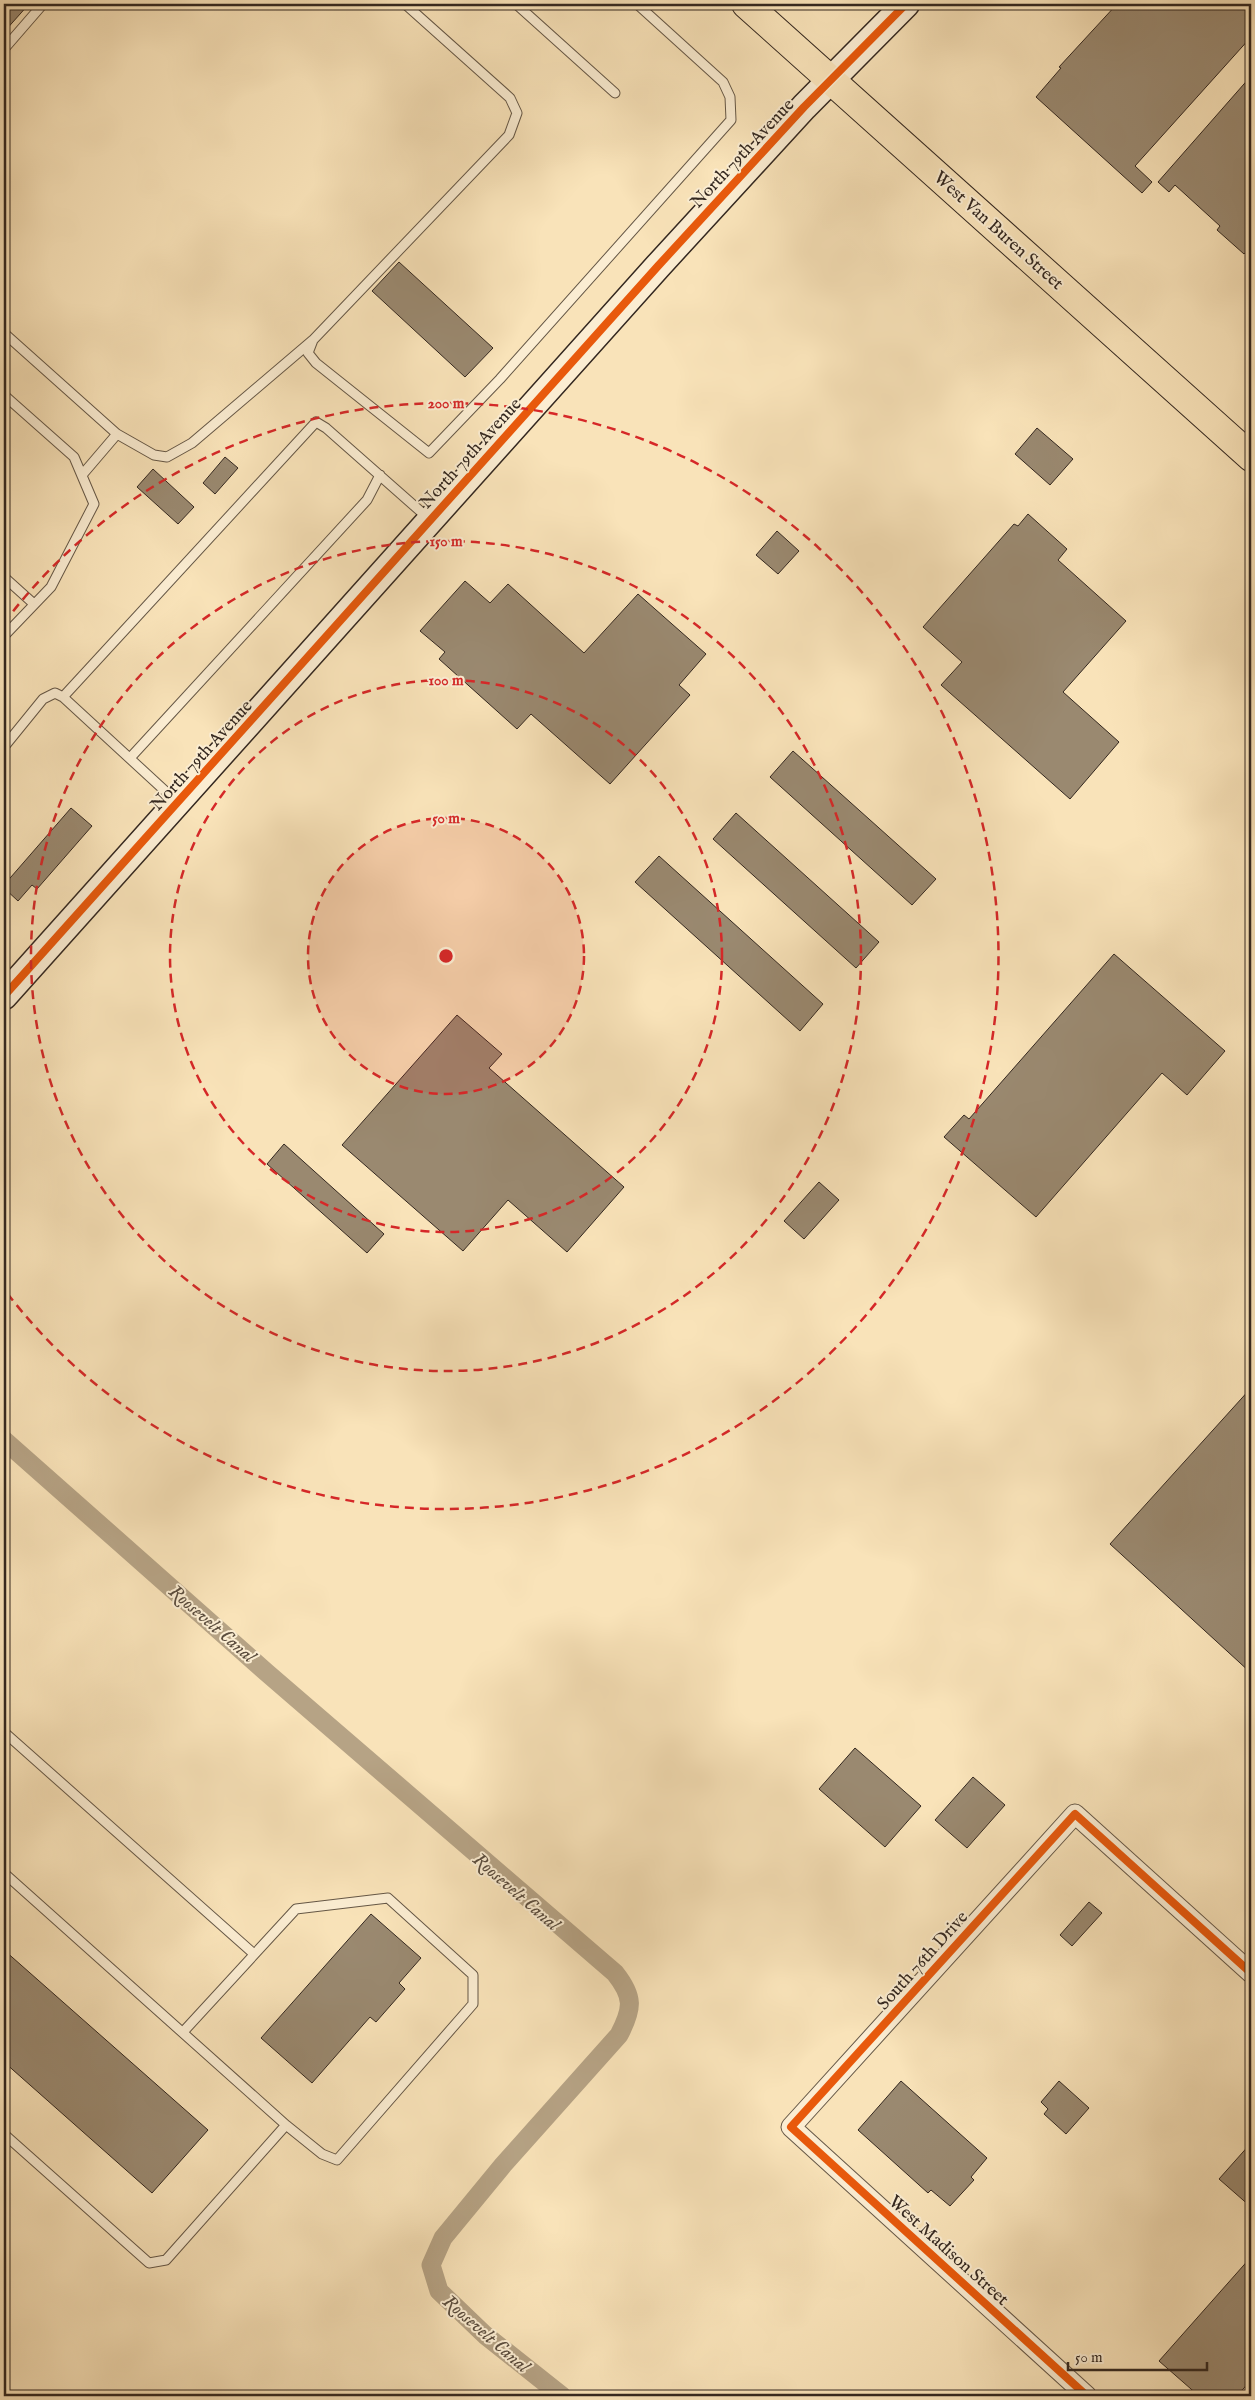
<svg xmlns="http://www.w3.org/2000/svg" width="1255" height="2400" font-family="'IM FELL English',serif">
<rect width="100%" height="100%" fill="#f9e3b9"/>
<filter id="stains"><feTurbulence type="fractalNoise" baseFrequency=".004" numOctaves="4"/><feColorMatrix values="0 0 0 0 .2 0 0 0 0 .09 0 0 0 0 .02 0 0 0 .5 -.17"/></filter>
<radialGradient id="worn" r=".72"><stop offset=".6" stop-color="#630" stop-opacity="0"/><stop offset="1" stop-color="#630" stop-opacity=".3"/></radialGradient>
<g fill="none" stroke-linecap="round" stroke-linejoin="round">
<path stroke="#b6a385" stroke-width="19" d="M 4,1440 L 266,1672 L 615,1973 C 634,1997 633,2008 619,2035 L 503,2165 L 443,2238 L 431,2265 L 439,2291 L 485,2335 L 562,2396"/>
</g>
<path fill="#9a8970" stroke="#342820" d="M 4,4 L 29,4 L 4,32 Z
M 1117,4 L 1244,4 L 1251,10 L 1251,37 L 1135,166 L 1152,182 L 1142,193 L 1036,97 L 1061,68 L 1059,67 Z
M 1251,76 L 1251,247 L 1244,254 L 1217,230 L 1220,226 L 1175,185 L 1169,192 L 1158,182 Z
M 399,262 L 493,348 L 465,377 L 372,291 Z
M 1037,428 L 1073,459 L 1050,485 L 1015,454 Z
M 225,457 L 238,468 L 215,494 L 203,483 Z
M 153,469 L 194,507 L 178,524 L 137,487 Z
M 1028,514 L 1067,549 L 1058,560 L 1126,621 L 1063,692 L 1119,742 L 1070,799 L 941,685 L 962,662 L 923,627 L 1014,524 L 1018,526 Z
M 777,531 L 799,551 L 778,574 L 756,555 Z
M 465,581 L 490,603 L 508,584 L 584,653 L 638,594 L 706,654 L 679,685 L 690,695 L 610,784 L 531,714 L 517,729 L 439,659 L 445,652 L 420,631 Z
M 793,751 L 936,879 L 912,905 L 770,777 Z
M 71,808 L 92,826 L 37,889 L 32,885 L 18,901 L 4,888 L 4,885 Z
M 736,813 L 879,942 L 856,968 L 713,839 Z
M 659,856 L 823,1004 L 800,1031 L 635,882 Z
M 1114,954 L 1225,1051 L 1187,1095 L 1162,1073 L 1036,1217 L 944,1137 L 964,1115 L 969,1119 Z
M 457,1015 L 502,1054 L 489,1068 L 624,1187 L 567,1252 L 508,1200 L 463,1251 L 342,1145 Z
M 284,1144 L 384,1234 L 367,1253 L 267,1164 Z
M 819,1182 L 839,1200 L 804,1239 L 784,1221 Z
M 1251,1388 L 1251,1673 L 1110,1544 Z
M 855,1748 L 921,1806 L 885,1847 L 819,1789 Z
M 973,1777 L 1005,1805 L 967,1848 L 935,1820 Z
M 1089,1902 L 1102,1913 L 1072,1946 L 1060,1935 Z
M 371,1914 L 421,1958 L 399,1983 L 405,1989 L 376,2022 L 370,2017 L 312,2083 L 261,2038 Z
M 4,1950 L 208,2130 L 152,2193 L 4,2062 Z
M 901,2081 L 987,2158 L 971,2177 L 974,2180 L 950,2206 L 931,2190 L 928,2193 L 858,2130 Z
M 1059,2081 L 1089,2108 L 1066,2134 L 1044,2114 L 1048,2109 L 1041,2102 Z
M 1251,2143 L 1251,2207 L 1219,2179 Z
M 1251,2257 L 1251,2380 L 1237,2396 L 1199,2396 L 1159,2361 Z"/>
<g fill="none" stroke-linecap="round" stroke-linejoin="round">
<g stroke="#655746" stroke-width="11">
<path id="lane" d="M 405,4 L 510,98 L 517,113 L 509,135 L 313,340 L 308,353 L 316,363 L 429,453 L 500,379 L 731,120 L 730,97 L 723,82 L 637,4
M 516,4 L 615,93
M 4,49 L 43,4
M 4,333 L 117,434 L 154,455 L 167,457 L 192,443 L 313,340
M 4,395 L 74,457 L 94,504 L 51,587 L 4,636
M 82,475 L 117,434
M 4,577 L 34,604
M 63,697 L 316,422 L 326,428 L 428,518
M 4,747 L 43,699 L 55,693 L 63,697 L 176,801
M 130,758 L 367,500 L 380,475
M 4,1732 L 254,1954
M 4,1873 L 286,2125 L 166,2260 L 149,2263 L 4,2134
M 183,2032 L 296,1909 L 388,1898 L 473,1975 L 473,2004 L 337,2160 L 322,2154 L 286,2125"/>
</g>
<g stroke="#655746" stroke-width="21">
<path id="street" d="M 1087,2396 L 791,2127 L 1075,1814 L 1251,1973"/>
</g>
<g stroke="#342820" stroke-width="29">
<path id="secondary" d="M 4,996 L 658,266 L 804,107 L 906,4"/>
</g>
<g stroke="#342820" stroke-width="30">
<path id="primary" d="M 746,4 L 1251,457"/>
</g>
<use href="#lane" stroke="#fbedd2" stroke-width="9"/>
<use href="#street" stroke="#fbedd2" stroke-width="19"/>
<use href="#secondary" stroke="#fbedd2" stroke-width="26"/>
<use href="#primary" stroke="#f9e3b9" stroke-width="28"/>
<g stroke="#fbedd2" stroke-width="11">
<path id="cycleway" d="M 4,996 L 658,266 L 804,107 L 906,4
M 1087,2396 L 791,2127 L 1075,1814 L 1251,1973"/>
</g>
<use href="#cycleway" stroke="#e8590c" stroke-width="8"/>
</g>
<circle cx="446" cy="956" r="138" fill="#d62828" fill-opacity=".12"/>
<g fill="none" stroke="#d62828" stroke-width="2.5" stroke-dasharray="9 6">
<circle cx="446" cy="956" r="138"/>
<circle cx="446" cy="956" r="276"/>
<circle cx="446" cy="956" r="415"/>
<path d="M4 623A553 553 0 1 1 4 1289"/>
</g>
<g text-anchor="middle" stroke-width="4" stroke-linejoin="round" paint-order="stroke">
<g font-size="18" fill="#342820" stroke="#fbedd2">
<text transform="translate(742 153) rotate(-47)" y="6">North 79th Avenue</text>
<text transform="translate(999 230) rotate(42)" y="6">West Van Buren Street</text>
<text transform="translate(470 453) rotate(-48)" y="6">North 79th Avenue</text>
<text transform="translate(201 755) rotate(-48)" y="6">North 79th Avenue</text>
<text transform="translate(922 1960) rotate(-48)" y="6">South 76th Drive</text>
<text transform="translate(949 2250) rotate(42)" y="6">West Madison Street</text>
</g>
<g font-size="19" font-style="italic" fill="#5b4d3e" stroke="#fbedd2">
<text transform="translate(213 1623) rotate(41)" y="7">Roosevelt Canal</text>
<text transform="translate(517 1891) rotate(41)" y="7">Roosevelt Canal</text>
<text transform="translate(487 2333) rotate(41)" y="7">Roosevelt Canal</text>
</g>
</g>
<circle cx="446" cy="956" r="8" fill="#d62828" stroke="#fbedd2" stroke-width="2.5"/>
<g font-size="15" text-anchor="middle" font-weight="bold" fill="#d62828" stroke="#fbedd2" stroke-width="4" stroke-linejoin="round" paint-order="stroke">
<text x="446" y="408">200 m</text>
<text x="446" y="546">150 m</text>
<text x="446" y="685">100 m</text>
<text x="446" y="823">50 m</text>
</g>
<rect width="1255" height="2400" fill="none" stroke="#f9e3b9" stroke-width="20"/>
<rect x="5" y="5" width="1245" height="2390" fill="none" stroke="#342820" stroke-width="2.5"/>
<rect x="10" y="10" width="1235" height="2380" fill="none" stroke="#342820"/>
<path d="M1068 2362v8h139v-8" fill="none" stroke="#342820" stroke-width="2.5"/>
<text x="1075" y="2362" font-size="15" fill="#342820" stroke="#fbedd2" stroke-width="4" paint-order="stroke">50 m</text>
<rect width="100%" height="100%" filter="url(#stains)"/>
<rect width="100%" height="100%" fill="url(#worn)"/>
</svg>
